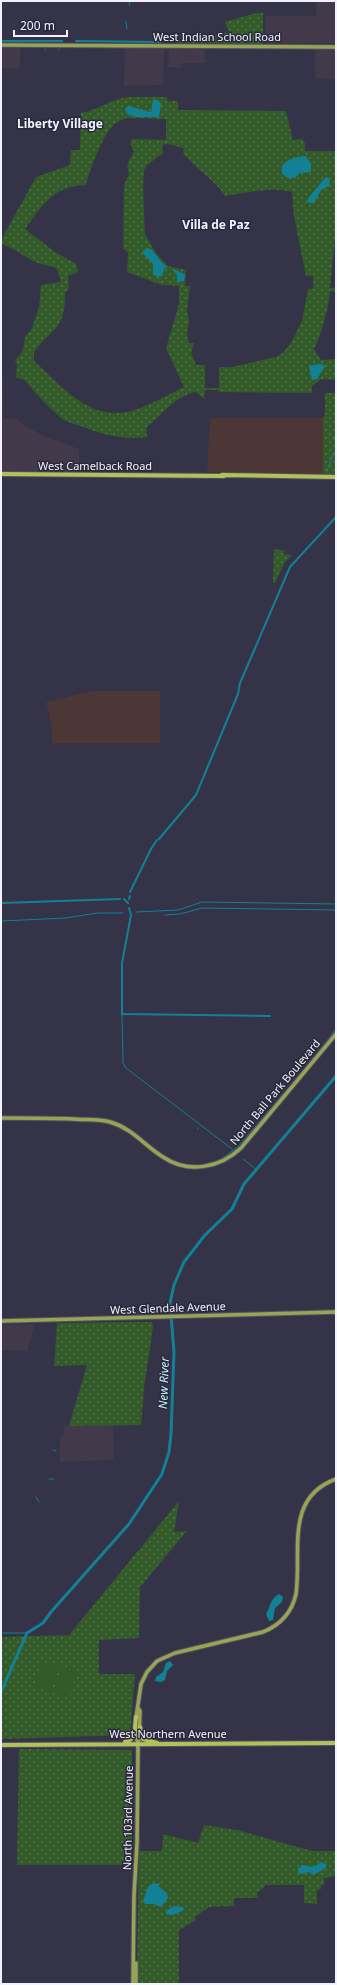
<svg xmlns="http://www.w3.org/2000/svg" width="337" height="1985" font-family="'Noto Sans',sans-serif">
<defs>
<pattern id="green-dots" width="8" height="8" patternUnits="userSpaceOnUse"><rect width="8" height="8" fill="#335b2a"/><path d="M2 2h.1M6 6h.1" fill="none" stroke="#51734a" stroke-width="1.8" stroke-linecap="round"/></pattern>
</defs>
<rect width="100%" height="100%" fill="#343347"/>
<path fill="#42394a" d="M 317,1 L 336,1 L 336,43 L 267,44 L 266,42 L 265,16 L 316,16 Z
M 1,48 L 21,48 L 19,69 L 1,68 Z
M 125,48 L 164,49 L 163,85 L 124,86 Z
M 169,48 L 205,49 L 205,63 L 181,63 L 181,68 L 168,67 Z
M 315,49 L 336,50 L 336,79 L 315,78 Z
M 1,370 L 3,373 L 3,418 L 17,419 L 25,426 L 42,435 L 79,449 L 79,472 L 1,471 Z
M 35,1324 L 27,1351 L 1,1350 L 1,1325 Z
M 113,1425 L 114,1460 L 60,1462 L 60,1438 L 64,1433 L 64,1426 Z"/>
<path fill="#4c3736" d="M 210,418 L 323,418 L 323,474 L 209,472 L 207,471 Z
M 92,691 L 160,691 L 160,743 L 52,743 L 52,727 L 46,702 Z"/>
<path fill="url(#green-dots)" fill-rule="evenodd" d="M 256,13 L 263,13 L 263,44 L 176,43 L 176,40 L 208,38 L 229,32 L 225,22 Z
M 132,97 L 167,97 L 167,101 L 178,101 L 178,110 L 286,111 L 293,140 L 302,139 L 305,143 L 305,151 L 336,151 L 336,230 L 330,288 L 336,288 L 336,292 L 330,291 C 328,310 322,332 314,349 L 321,360 L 335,359 L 336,356 L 336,380 L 321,379 L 312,386 L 312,393 L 219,392 L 219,390 L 205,390 L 204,399 L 196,392 C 177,395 161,415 147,427 L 146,433 L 148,437 C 124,440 103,435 81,426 C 76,424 69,423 64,420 C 54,413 32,390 25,380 L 16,377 L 17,365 L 15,361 L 23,350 L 25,337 L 32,328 L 39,307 L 41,285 L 61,282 L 57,269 C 50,264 44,266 36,262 C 24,257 14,248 1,244 L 1,240 L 36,177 L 70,165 L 71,150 L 80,150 L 81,113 C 100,110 113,97 132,97 ZM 126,118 L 166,119 L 166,140 L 132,139 L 130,144 L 134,151 L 127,165 L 129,174 L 124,185 L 123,248 L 128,253 L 127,272 L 162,285 L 179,286 L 179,304 L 166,348 L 184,387 C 170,394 155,402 140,408 C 94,427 65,389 34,361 L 34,352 C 52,328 66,329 65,293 L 69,288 L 68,276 L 78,272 L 76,264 L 55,252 L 25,229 C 42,206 54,185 86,185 C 88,173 102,139 110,129 C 114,123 120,121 126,118 ZM 167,144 L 184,148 L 183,153 C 196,169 214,179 225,196 C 246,193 272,186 292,192 L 294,216 L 306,276 L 313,276 L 313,289 L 308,289 L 302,321 L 291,343 L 283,353 L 276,357 L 232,367 L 219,367 L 219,388 L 205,388 L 205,365 L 196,365 L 191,353 L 194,343 L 189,343 L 187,333 L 189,321 L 187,310 L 190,286 L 185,286 L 186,270 L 168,266 L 155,252 L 145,234 L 143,189 L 144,171 L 146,166 L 163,153 L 162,145 Z
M 325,393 L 336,393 L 336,474 L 323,474 L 323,418 L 325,414 Z
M 274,549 L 286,551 L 283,552 L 283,554 L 292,555 L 285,562 L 275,583 L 273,583 Z
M 152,1322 L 153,1327 L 144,1388 L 141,1425 L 69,1426 L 87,1365 L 54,1366 L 57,1323 Z
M 179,1501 L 174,1532 L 187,1531 L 140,1587 L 139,1638 L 99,1640 L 99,1674 L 135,1674 L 130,1735 L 1,1739 L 1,1637 L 69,1635 Z
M 19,1749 L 132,1750 L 132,1865 L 17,1865 Z
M 204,1825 L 237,1830 L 312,1851 L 336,1851 L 336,1876 L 324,1878 L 324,1885 L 321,1885 L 321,1889 L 317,1890 L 317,1904 L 304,1903 L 304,1885 L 266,1885 L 257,1893 L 258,1898 L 234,1898 L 234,1906 L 209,1907 L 195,1917 L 196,1920 L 179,1930 L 179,1984 L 137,1984 L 139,1851 L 162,1851 L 163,1834 L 198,1843 Z"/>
<path fill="#335b2a" d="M 42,1661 L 59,1666 L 51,1692 L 34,1687 Z
M 61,1667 L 77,1672 L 69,1698 L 53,1693 Z"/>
<path fill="#138195" d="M 153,100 L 158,100 L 161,104 L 159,117 L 136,117 L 127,114 L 125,109 L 128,106 L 151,112 Z
M 306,156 L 311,164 L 311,172 L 300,173 L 295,178 L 288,178 L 282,174 L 282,166 C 288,158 297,157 306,156 Z
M 326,177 L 330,179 L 329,186 L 321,190 L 314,203 L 309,203 L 307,201 L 309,197 Z
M 147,248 C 156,250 158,261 165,265 C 171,270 179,270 185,275 L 184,281 L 177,282 L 177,275 L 172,269 L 165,267 L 162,276 L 157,277 L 153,274 L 153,264 L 142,252 Z
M 320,364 L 325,366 L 317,379 L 312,380 L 309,366 Z
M 279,1594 L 283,1597 L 282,1602 L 275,1608 L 273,1620 L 269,1621 L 266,1614 C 271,1605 270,1599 279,1594 Z
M 170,1661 L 173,1665 L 167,1671 L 165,1680 L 161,1682 L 155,1681 L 156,1677 L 163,1672 L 166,1663 Z
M 321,1862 L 326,1864 L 326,1868 L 313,1875 L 309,1872 L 301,1874 L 298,1872 L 298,1869 L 302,1865 L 314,1867 Z
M 162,1882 L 158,1886 L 167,1893 L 168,1898 L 161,1907 L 153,1904 L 145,1904 L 143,1901 L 148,1887 L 153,1883 L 157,1884 Z
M 174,1906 L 183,1907 L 184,1910 L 173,1915 L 166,1914 L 166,1911 Z"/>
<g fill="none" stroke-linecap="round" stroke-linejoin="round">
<path stroke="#138195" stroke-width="1" d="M 129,5 L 130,2
M 126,21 L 127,29
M 45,50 L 45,49
M 58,50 L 59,49
M 336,435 L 333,439 L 336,441
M 332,457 L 336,450
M 327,471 L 332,458
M 136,912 L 178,910 L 202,902 L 336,904
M 165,915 L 180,914 L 202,908 L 336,910
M 1,921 L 66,918 L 97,913 L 123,913
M 122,1014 L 123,1063 L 126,1068 L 232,1149
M 301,1074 L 336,1029
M 273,1106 L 283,1094
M 198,1129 L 198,1128
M 221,1159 L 238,1147 L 271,1108
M 243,1159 L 256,1169
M 53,1450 L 56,1451
M 49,1479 L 54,1479
M 36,1497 L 39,1502
M 1,1633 L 27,1633"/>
<path stroke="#138195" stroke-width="2" d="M 1,41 L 62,41
M 76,41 L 161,42
M 159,839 L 196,795 L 238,694 L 240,683 L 290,567 L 336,517
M 130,892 L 151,849 L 157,840
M 124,899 L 128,903
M 129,899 L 130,896
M 1,903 L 120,899
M 129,908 L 131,915 L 122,963 L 122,1014 L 270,1016"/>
<path stroke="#138195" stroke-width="3" d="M 1,1692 L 27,1633 L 43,1623 L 51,1612 L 129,1524 L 162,1474 L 169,1452 L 171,1434 L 174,1352 L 170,1303 L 174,1285 L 184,1262 L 205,1235 L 232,1209 L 244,1184 L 336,1076"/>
<g stroke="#525264" stroke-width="5.5">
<path id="secondary" d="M 1,45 L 336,47
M 1,1118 C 25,1118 50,1118 74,1119 C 86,1120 99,1119 110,1122 C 132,1128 145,1146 163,1157 C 188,1174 220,1168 241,1148 L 336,1034
M 1,1321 L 336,1312
M 136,1718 L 141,1684 L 147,1672 L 157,1661 L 175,1653 L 263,1632 C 280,1625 292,1612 296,1594 C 302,1551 284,1498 336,1479
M 138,1744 L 139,1740 L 140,1711 L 138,1708
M 133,1984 L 134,1896 L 137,1843 L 138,1748 L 136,1731
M 136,1984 L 136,1963"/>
</g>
<g stroke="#525264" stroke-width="6">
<path id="primary" d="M 1,474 L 224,476
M 222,475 L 336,477
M 140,1727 L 143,1739 L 157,1743
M 125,1742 C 138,1739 134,1728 136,1717
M 1,1745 L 336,1743"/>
</g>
<use href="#secondary" stroke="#98a354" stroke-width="3.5"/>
<use href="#primary" stroke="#b3c159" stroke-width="4"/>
</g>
<g text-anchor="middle" stroke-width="3" stroke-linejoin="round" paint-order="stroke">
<g font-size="11" fill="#f2f2ff" stroke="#2a293c">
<text x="217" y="41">West Indian School Road</text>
<text x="95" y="470">West Camelback Road</text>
<text transform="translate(275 1092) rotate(-50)" y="4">North Ball Park Boulevard</text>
<text transform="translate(168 1308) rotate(-2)" y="4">West Glendale Avenue</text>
<text x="168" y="1738">West Northern Avenue</text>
<text transform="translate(128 1818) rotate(-89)" y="4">North 103rd Avenue</text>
</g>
<g font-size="12" font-weight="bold" fill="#f2f2ff" stroke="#2a293c">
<text x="60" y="128">Liberty Village</text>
<text x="216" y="229">Villa de Paz</text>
</g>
<g font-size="12" font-style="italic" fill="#c0eef9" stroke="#2a293c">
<text transform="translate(164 1383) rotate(-88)" y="4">New River</text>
</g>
</g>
<rect width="337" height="1985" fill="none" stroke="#f2f2ff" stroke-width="4"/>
<path d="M14 30v6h53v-6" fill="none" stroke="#f2f2ff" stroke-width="2"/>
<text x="20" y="30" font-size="12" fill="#f2f2ff" stroke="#2a293c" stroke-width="3" paint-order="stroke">200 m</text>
</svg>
